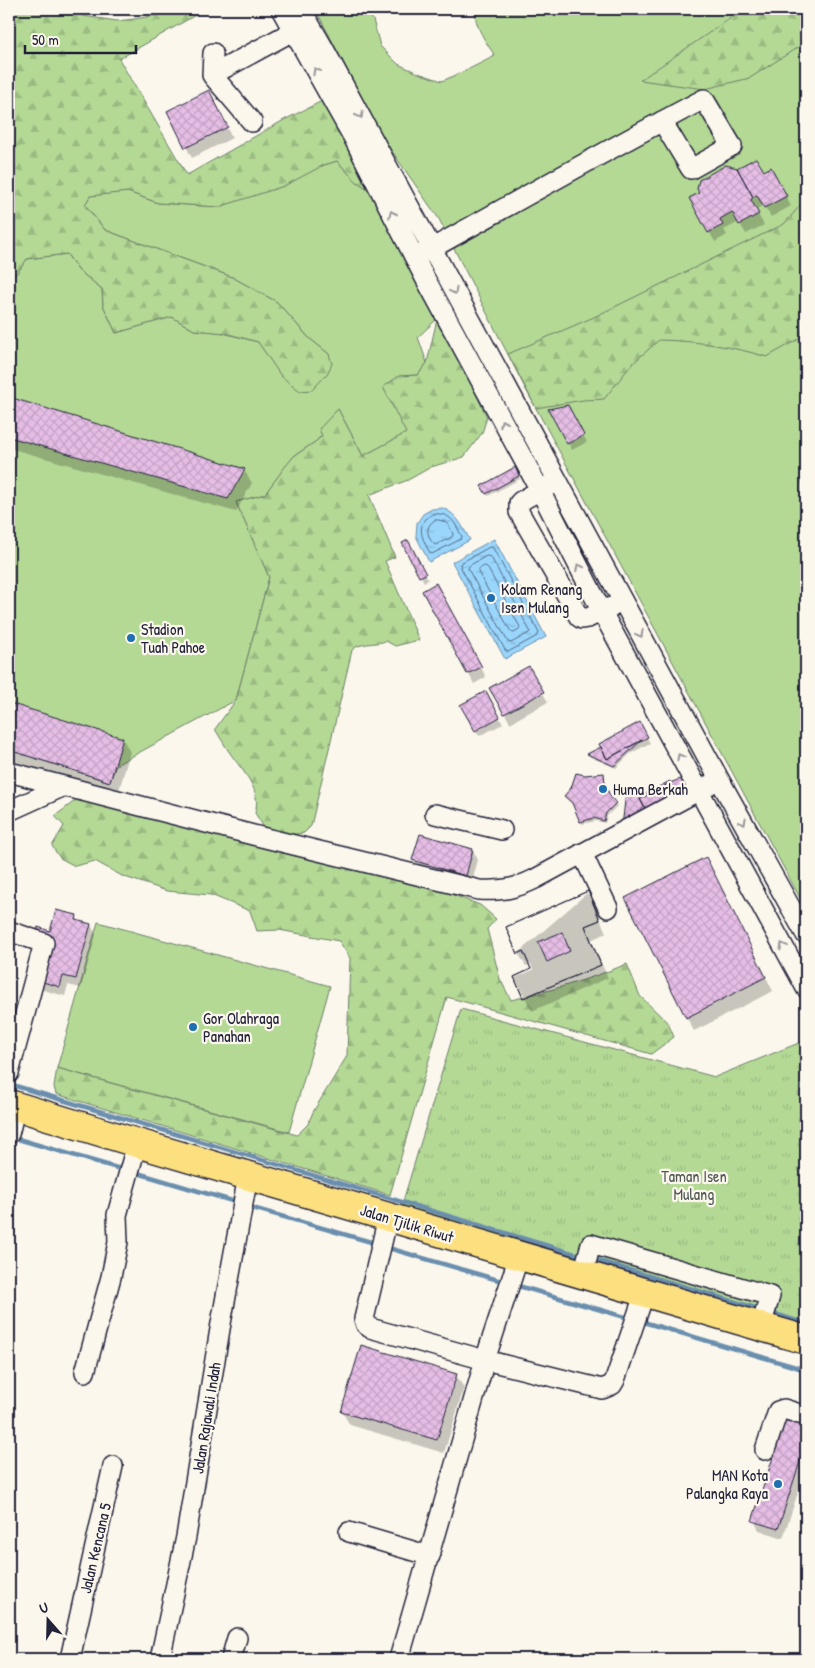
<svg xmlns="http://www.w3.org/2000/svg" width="815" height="1668" font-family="'Patrick Hand',sans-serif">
<defs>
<pattern id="forest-firs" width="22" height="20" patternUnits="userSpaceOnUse" patternTransform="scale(1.25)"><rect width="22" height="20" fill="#b4d995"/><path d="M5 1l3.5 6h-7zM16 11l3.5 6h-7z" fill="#9aba81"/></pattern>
<pattern id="park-tufts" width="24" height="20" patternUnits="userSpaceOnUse" patternTransform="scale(1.25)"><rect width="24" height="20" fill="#b4d995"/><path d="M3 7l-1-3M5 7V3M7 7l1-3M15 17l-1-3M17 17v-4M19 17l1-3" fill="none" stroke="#9aba81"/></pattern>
<pattern id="water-ripples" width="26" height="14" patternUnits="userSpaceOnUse" patternTransform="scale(1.25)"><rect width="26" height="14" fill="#9ad6fb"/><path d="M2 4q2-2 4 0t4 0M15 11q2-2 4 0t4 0" fill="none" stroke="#84b7d8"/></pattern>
<pattern id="building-cross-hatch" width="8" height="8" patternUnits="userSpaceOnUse" patternTransform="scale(1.25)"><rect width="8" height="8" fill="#e5bde5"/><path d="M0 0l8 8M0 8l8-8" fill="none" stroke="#c4a2c5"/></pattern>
</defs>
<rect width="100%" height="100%" fill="#fbf7ec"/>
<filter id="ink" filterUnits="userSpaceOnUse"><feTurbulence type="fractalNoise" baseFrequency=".02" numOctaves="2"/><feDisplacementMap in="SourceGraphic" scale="10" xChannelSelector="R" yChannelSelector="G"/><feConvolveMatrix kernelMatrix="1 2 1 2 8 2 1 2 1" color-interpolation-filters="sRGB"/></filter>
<g filter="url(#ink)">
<path fill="#b4d995" stroke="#6b7e68" d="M 314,9 L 366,9 L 373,20 L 380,46 L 398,64 L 418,73 L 442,81 L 463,72 L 495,56 C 486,42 474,26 475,9 L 806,9 L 806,909 L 524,386 L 439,219 L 382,137 L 316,10 Z
M 337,161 L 356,181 L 371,191 L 437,319 L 418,337 L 427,363 L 418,375 L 399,376 L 407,433 L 363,456 L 338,409 L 322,435 L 315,442 L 294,456 L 265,494 L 236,502 L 269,577 L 236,700 L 116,765 L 110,782 L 9,750 L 9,278 L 17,273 L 27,259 L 67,254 L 78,270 L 102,289 L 103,305 L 116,333 L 172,317 L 194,330 L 219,332 L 258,342 L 282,376 L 329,354 L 309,338 L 277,302 L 232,277 L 105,230 L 85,205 L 90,196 L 107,193 L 128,192 L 158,203 L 219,207 L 324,165 Z
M 98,922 L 330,986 L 289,1132 L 57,1068 Z"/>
<path fill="url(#forest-firs)" stroke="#6b7e68" d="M 9,9 L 74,9 L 83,16 L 117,21 L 134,19 L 158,15 L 165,9 L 206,9 L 119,59 L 187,175 L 284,120 L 324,100 L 371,191 L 356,181 L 337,161 L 324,165 L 284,186 L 219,207 L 158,203 L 128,192 L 90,196 L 85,205 L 105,230 L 232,277 L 277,302 L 309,338 L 329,354 L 332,364 L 327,374 L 312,390 L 300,391 L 281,376 L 258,342 L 225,333 L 194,330 L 172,317 L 116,333 L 103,305 L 102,289 L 78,270 L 67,254 L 27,259 L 17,273 L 9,278 Z
M 744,9 L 806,9 L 806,42 L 750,78 L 705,89 L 640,80 Z
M 806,199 L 806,332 L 799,339 L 767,357 C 731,346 697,341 659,340 L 632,364 L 604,399 L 583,400 L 536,408 L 508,354 L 594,317 L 784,224 Z
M 437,319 L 440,328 L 452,344 L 487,417 L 482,433 L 464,457 L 431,467 L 408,480 L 369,495 L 395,557 L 385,561 L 419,640 L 395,646 L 386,641 C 373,645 360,642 352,650 L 311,826 L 304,833 L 287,835 L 265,829 L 255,813 C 262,789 243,772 230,753 C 225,746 220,737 215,729 L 236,700 L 269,577 L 236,502 L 265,494 L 284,468 L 294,456 L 315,442 L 322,436 L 319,429 L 338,409 L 363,456 L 406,433 L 383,387 L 399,376 L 418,375 L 427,363 Z
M 80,797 L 411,879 L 480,905 L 496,919 L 487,929 L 500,979 L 511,1000 C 550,991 590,979 627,964 L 640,996 L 668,1023 L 674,1037 L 651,1054 L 447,997 L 390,1195 L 56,1094 L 54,1087 L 57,1068 L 297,1135 L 308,1124 L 313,1112 L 347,1056 L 350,958 L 339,941 L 279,930 L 257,931 L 250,911 L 211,895 L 167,891 L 122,876 L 95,861 L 75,866 L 60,858 L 52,846 L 64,826 L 55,816 Z"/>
<path fill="url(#park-tufts)" stroke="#6b7e68" d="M 461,1009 L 715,1077 L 806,1040 L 806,1335 L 400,1211 Z"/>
<path fill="url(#water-ripples)" stroke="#6a8eae" d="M 443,508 C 458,515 462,526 470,540 L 429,562 L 416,536 L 417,523 L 423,514 L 432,509 Z
M 494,539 L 546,637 L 505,659 L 452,562 Z"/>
<path fill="#0003" d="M 214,102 L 232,138 L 192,158 L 168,112 Z
M 771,169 L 791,206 L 771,217 L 763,204 L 756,211 L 764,225 L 746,234 L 739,222 L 724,230 L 727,235 L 715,242 L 691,199 Z
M 9,398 L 244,470 L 252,483 L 236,512 L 9,448 Z
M 568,406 L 587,442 L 572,450 L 550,410 Z
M 515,469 L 520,479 L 488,496 L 483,486 Z
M 407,542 L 428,580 L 424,582 L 403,544 Z
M 424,591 L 442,594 L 486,677 L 474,684 Z
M 528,667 L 548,702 L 510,723 L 491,688 Z
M 485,693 L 503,724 L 479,736 L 462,705 Z
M 9,705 L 123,739 L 130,752 L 118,794 L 9,761 Z
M 639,724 L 650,743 L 630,754 L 616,768 L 590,757 L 589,755 Z
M 603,774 L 606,788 L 610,797 L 617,806 L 607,816 L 605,823 L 596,821 L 582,824 L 574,805 L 566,796 L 584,776 Z
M 473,850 L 478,860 L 471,885 L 419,870 L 413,860 Z
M 713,872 L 773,991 L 694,1031 L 687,1018 Z
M 587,893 L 595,906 L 606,933 L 591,940 L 608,978 L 532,1011 L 515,978 L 533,970 L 531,964 L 526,966 L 518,953 Z
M 76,916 L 80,922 L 91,925 L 96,935 L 81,988 L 68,985 L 65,996 L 43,990 L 37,980 L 51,932 Z
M 456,1375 L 464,1388 L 444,1453 L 350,1425 L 342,1412 Z
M 806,1423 L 806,1468 L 783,1538 L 759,1530 L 754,1521 L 779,1444 L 775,1437 Z"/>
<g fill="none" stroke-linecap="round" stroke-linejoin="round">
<path stroke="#526a88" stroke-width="1" d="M 433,514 C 451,512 455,523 462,537 L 461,539 L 432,554 L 430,553 C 422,538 414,524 433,514 Z
M 435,520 C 446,519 450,526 453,534 L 452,537 L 435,545 C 427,538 424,526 435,520 Z
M 490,547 L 493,548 L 539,633 L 537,636 L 508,652 L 505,650 L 460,566 L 461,563 Z
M 487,556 L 491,557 L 530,631 L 529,633 L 511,643 L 508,642 L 468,569 L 469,566 Z
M 485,566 L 487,567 L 520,627 L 519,630 L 514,633 L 511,632 L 478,572 L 479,569 Z"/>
<path stroke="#6a8eae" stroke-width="4.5" d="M 9,1084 L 582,1256
M 11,1137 L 124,1170
M 134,1172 L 239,1203
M 246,1206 L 378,1244
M 385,1247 L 505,1282
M 592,1259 L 762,1310
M 515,1285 L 632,1319
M 769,1312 L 806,1324
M 640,1321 L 806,1370"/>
</g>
<path fill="url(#building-cross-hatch)" stroke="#22223b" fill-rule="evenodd" d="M 209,90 L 228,127 L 185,148 L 167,111 Z
M 756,158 L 764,171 L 771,167 L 787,196 L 764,208 L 757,195 L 753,197 L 737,168 Z
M 726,165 L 737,168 L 753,197 L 751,200 L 759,214 L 739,225 L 732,212 L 720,219 L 723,225 L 708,233 L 689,198 L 699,193 L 697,189 L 699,180 Z
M 9,397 L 245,469 L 228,499 L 9,437 Z
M 568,405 L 584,435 L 567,444 L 548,409 Z
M 515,467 L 519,476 L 486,494 L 481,486 Z
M 806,478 L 806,492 L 802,480 Z
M 408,540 L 426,574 L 419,577 L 402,543 Z
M 436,583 L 482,667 L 467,674 L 422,591 Z
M 529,666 L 544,692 L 504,714 L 489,688 Z
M 486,691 L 500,717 L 475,731 L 460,705 Z
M 9,703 L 123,738 L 110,782 L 9,750 Z
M 640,722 L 648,737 L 607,759 L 599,744 Z
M 642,740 L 614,766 L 587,754 L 601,747 L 607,759 Z
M 576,773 L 585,775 L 604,773 L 605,784 L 610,796 L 616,803 L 606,813 L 604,821 L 594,818 L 580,822 L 572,803 L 564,796 L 571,788 Z
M 685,777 L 693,792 L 679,799 L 670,783 Z
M 670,781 L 670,783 L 640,799 L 647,812 L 622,827 L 626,792 L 641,796 Z
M 670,783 L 679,799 L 648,815 L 640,799 Z
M 420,834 L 473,849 L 466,876 L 412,860 Z
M 706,857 L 766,977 L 686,1018 L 625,898 Z
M 588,891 L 600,920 L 585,926 L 601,965 L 523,998 L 514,977 L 531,969 L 523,951 L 517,954 L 506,927 ZM 562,932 L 570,951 L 547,962 L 538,942 Z
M 588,891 L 600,920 L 585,926 L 601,965 L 523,998 L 514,977 L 531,969 L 523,951 L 517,954 L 506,927 Z
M 56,910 L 77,915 L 76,920 L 91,924 L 76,979 L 63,976 L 60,987 L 36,980 L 44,952 L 32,948 L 38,927 L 50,931 Z
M 361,1345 L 457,1374 L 437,1440 L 341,1412 Z
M 782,1413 L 806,1421 L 806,1446 L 805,1446 L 778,1529 L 752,1521 L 779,1439 L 774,1437 Z"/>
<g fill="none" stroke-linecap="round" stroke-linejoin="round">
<g stroke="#22223b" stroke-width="22">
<path id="minor" d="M 281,9 L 353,137 L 425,278 L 540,490 L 602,612 L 806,988
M 301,9 L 323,47 L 719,779 L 806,935
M 213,53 L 212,75 L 293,31
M 212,75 L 252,122
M 420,255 C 514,203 608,149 704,99 L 732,146 L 691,169 L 662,121
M 551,484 L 521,501 L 519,503 L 519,512 L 579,617 L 582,619 L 588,618 L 611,607
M 9,772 L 253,835 L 479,890 C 502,891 515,889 535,879 L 709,785
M 9,811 L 64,786
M 435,814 L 502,830
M 582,853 L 608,908
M 9,931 L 44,943 L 9,1073
M 9,1134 L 16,1106
M 388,1217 L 364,1319 L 366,1325 L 370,1328 L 485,1360 L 602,1389 L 612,1385 L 615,1380 L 645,1292
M 583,1274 L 591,1244 L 770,1296 L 761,1326
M 85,1372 L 111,1277 L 118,1242 L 117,1215 L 137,1143
M 765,1450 L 778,1411 L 784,1409 L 806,1416
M 349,1532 L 430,1556
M 70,1659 L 113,1466
M 160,1659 L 186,1537 L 220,1329 L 248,1176
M 231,1659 L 237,1638
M 399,1659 L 485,1360 L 519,1256"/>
</g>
<g stroke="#22223b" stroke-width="31">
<path id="highway" d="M 9,1104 L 137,1143 L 806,1340"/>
</g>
<use href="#minor" stroke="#fbf7ec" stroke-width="19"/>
<use href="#highway" stroke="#fce080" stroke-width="28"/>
</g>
<defs><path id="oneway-chevron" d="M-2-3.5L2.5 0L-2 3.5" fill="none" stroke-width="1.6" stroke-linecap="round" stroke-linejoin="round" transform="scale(1.25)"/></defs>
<g stroke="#99979c">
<use href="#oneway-chevron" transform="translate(316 71) rotate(-119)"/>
<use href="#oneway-chevron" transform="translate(360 115) rotate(62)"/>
<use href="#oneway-chevron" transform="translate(392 214) rotate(-117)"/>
<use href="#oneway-chevron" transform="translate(454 291) rotate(62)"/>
<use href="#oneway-chevron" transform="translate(503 423) rotate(-118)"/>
<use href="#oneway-chevron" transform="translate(579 567) rotate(-117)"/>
<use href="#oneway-chevron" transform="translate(640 634) rotate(62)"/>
<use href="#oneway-chevron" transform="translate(680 757) rotate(-118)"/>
<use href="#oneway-chevron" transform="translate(743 822) rotate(61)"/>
<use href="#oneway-chevron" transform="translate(783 946) rotate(-119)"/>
</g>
</g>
<g fill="#1f6fb2" stroke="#fbf7ec" stroke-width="2">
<circle cx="491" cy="598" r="5"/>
<circle cx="131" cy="638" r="5"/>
<circle cx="603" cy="789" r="5"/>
<circle cx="193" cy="1027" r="5"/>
<circle cx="778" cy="1484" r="5"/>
</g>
<g text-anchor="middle" stroke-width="4.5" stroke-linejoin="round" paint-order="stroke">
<g font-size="16" fill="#22223b" stroke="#fbf7ec" text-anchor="start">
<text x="501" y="595">Kolam Renang<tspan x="501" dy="18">Isen Mulang</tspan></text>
<text x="141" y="635">Stadion<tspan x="141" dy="18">Tuah Pahoe</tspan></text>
<text x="613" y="795">Huma Berkah</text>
<text x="203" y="1024">Gor Olahraga<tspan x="203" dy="18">Panahan</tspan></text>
<text x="768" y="1481" text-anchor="end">MAN Kota<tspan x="768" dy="18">Palangka Raya</tspan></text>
</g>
<g font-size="16" fill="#4e5956" stroke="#fbf7ec">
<text x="694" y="1182">Taman Isen<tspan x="694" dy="18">Mulang</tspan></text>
</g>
<g font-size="16" fill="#22223b" stroke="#fbf7ec">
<text transform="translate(407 1223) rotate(17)" y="6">Jalan Tjilik Riwut</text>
<text transform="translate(206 1418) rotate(-81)" y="6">Jalan Rajawali Indah</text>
<text transform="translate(95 1548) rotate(-77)" y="6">Jalan Kencana 5</text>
</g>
</g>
<rect width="815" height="1668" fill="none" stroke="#fbf7ec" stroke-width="30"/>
<rect x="15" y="15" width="785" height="1638" fill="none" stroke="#22223b" stroke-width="2" filter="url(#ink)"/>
<g transform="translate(48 1620) rotate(340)" stroke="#fbf7ec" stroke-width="4" paint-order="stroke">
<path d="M0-4L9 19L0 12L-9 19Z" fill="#22223b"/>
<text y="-8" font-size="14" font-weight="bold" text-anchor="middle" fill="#22223b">U</text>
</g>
<path d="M25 45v8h111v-8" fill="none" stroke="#22223b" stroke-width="2.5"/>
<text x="32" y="45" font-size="15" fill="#22223b" stroke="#fbf7ec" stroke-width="4" paint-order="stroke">50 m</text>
</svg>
